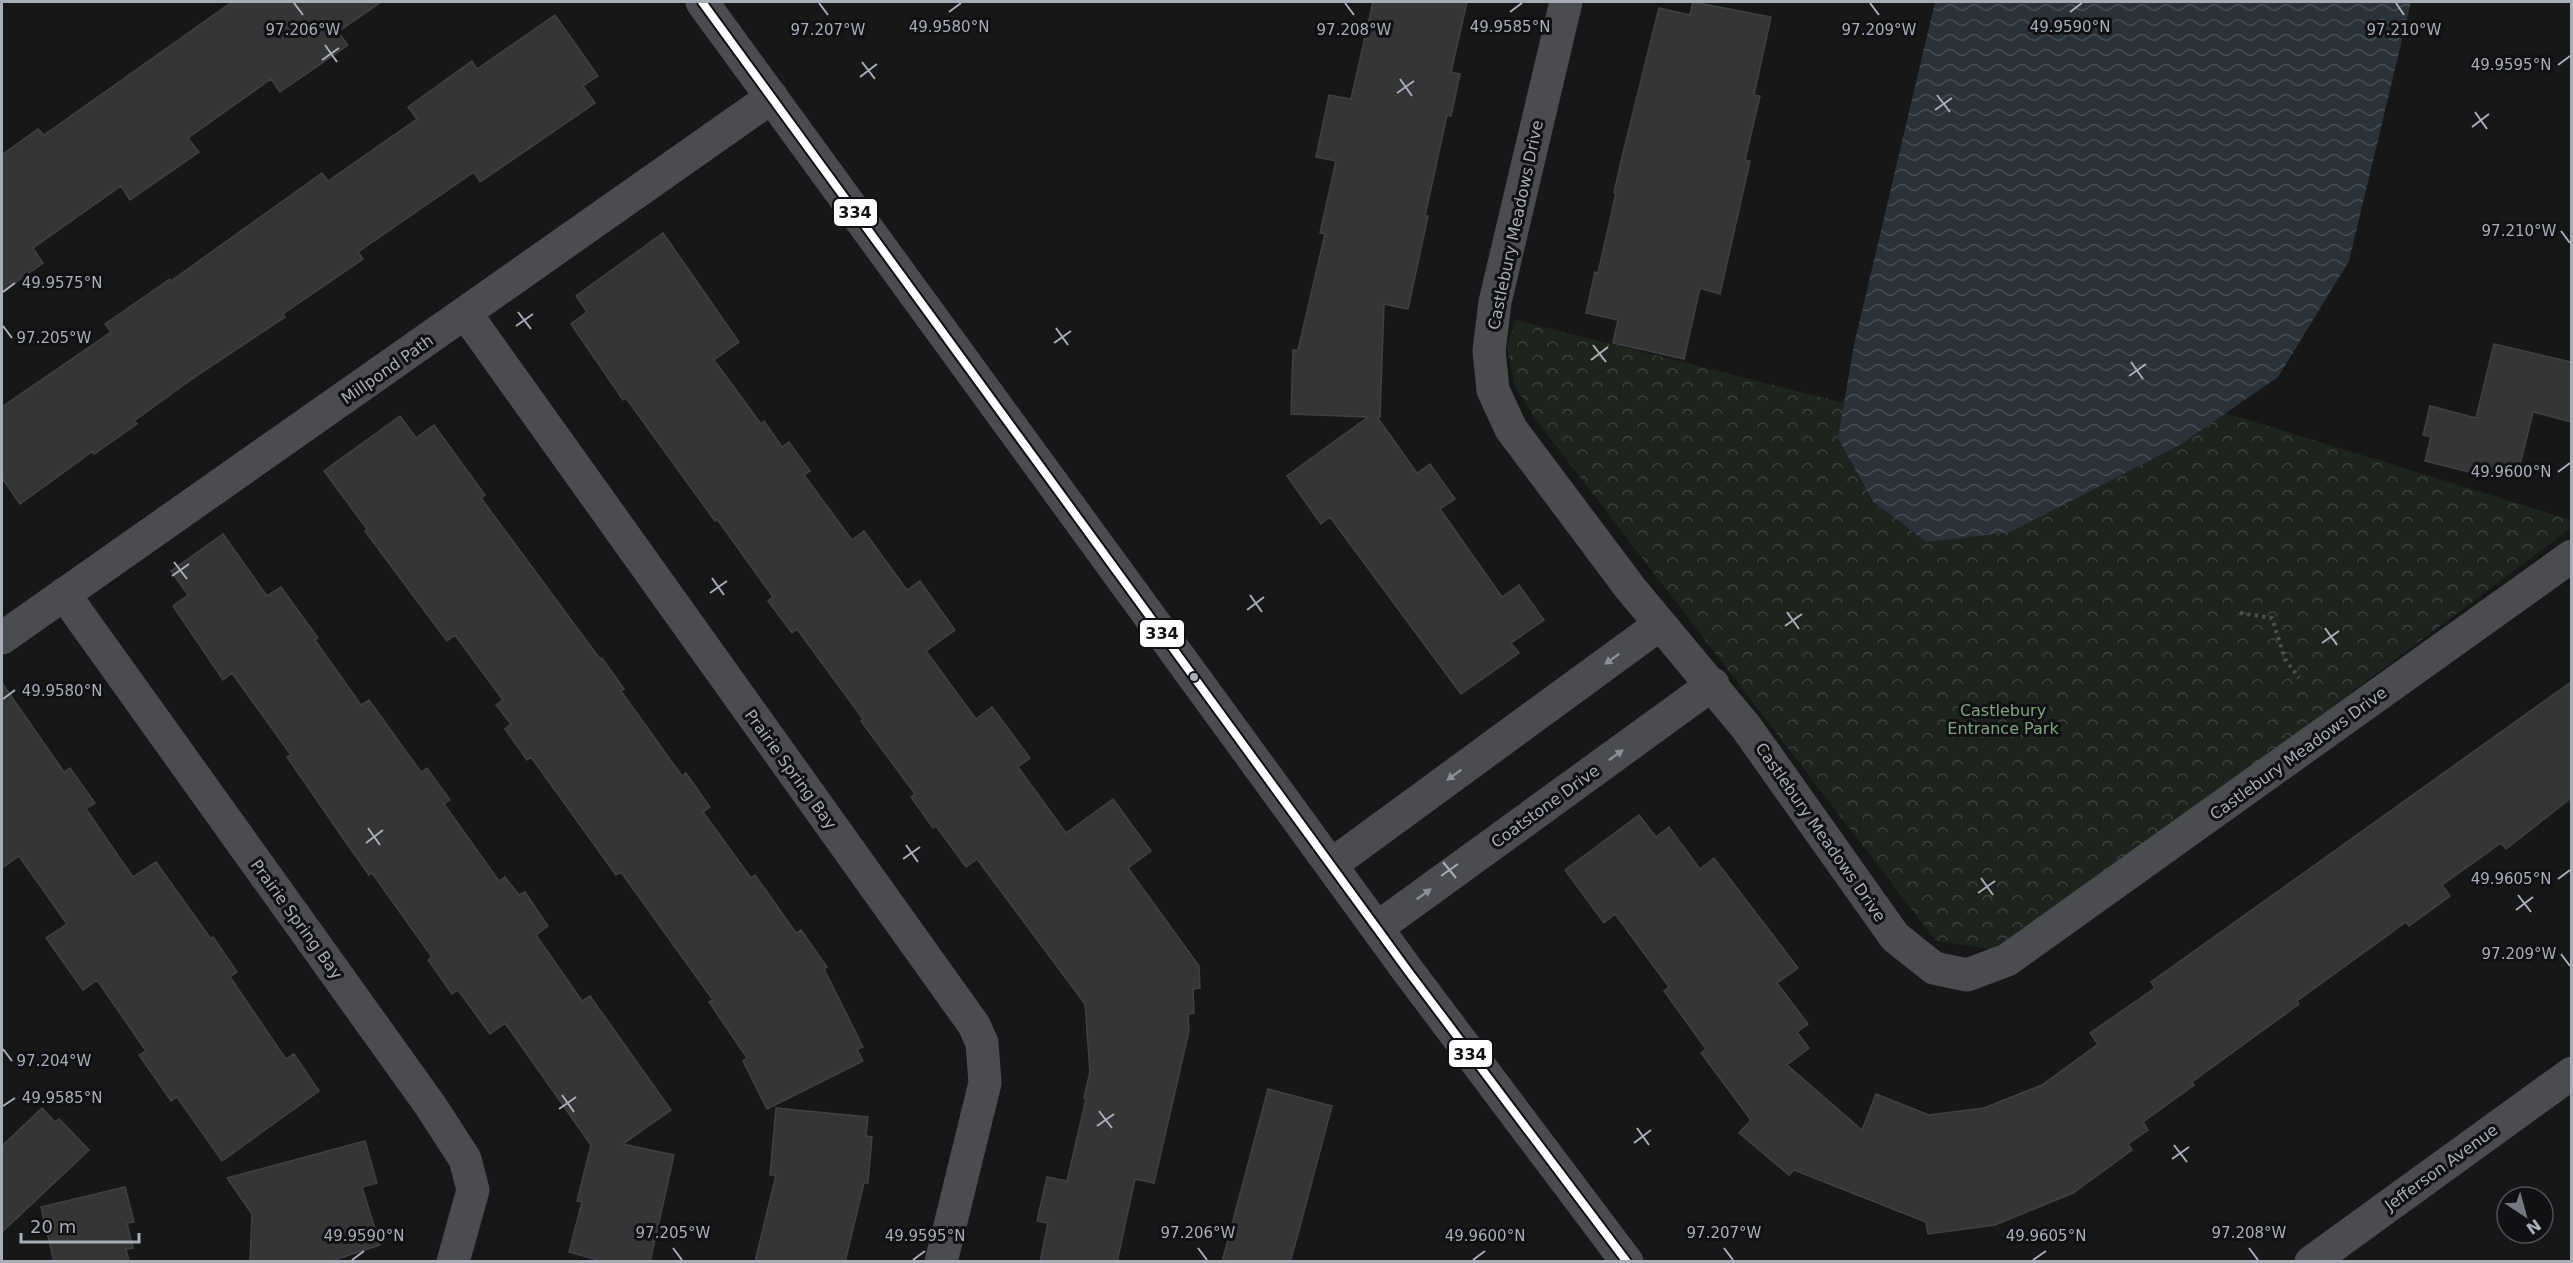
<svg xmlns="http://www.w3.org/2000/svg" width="2573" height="1263" font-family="'DejaVu Sans',sans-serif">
<defs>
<pattern id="park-crowns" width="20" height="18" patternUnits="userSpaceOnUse" patternTransform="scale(1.5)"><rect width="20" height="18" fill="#1d241e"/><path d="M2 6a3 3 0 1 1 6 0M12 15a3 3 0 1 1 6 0" fill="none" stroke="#3b413d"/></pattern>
<pattern id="water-waves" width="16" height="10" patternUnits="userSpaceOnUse" patternTransform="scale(1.5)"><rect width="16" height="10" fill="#2a3239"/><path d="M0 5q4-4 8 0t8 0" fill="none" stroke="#464d54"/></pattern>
</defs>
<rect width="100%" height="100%" fill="#171717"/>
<path fill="url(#park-crowns)" d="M 1516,320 L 1844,403 L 1838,438 L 1872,502 L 1927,542 L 2178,446 L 2226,413 L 2571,520 L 2571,528 L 2005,951 L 1936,941 L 1534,417 L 1514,384 L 1507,346 Z"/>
<path fill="url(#water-waves)" d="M 1935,2 L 2411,2 L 2349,261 L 2278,377 L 2178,446 L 2010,532 L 1927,542 L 1873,502 L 1838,438 L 1854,345 Z"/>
<path fill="#353536" stroke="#3f4043" stroke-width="1.5" d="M 232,2 L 381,2 L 338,32 L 348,45 L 280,92 L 271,79 L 188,138 L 199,152 L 130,200 L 121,186 L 33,248 L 43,263 L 2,292 L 2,155 L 38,129 L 44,135 Z
M 1373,2 L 1467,2 L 1451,72 L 1460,74 L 1451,116 L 1447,115 L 1425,216 L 1428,216 L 1408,309 L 1384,304 L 1380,417 L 1377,417 L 1417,473 L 1430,464 L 1455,499 L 1440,509 L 1502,597 L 1519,585 L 1544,620 L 1511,643 L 1519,653 L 1461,694 L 1330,517 L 1321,524 L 1287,476 L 1368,417 L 1291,414 L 1293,350 L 1298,350 L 1325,234 L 1320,233 L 1336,161 L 1316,157 L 1329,95 L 1351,99 Z
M 1693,2 L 1771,17 L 1754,95 L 1760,96 L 1745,160 L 1750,161 L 1720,294 L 1700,288 L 1684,359 L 1613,343 L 1618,320 L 1586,313 L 1595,272 L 1598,273 L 1616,193 L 1614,193 L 1622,157 L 1659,8 L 1690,15 Z
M 555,15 L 598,76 L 583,86 L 595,103 L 480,182 L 474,172 L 358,252 L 363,259 L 283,314 L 285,317 L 192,379 L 134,421 L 137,424 L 94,454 L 93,451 L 20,504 L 2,478 L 2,407 L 111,332 L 105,324 L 170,279 L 171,281 L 322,173 L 328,181 L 417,119 L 408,107 L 472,61 L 477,69 Z
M 663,233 L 739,342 L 714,360 L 761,424 L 764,421 L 782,447 L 789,442 L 810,471 L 804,475 L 852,540 L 864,531 L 907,590 L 920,581 L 955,630 L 926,651 L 976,719 L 992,707 L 1030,758 L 1018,767 L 1066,833 L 1113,799 L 1151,851 L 1128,868 L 1199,966 L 1200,988 L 1193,989 L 1194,1013 L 1188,1014 L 1189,1031 L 1154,1183 L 1135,1179 L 1117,1262 L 1040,1262 L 1048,1223 L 1037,1221 L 1047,1177 L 1067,1181 L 1086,1099 L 1084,1098 L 1090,1072 L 1085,1004 L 977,859 L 966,867 L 936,826 L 933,828 L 911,797 L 915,794 L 861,721 L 863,719 L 797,629 L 792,633 L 768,601 L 773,597 L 717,519 L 715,521 L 626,398 L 623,400 L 571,324 L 587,312 L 576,296 Z
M 2494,344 L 2571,362 L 2571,422 L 2533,412 L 2519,469 L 2496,464 L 2493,478 L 2425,461 L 2431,437 L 2423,435 L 2430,406 L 2476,418 Z
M 400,416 L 416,438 L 434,425 L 485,495 L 481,498 L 600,659 L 602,658 L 624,689 L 621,691 L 682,776 L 686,773 L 710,807 L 703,812 L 751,878 L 755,875 L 796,933 L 801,930 L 827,967 L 824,969 L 863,1047 L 857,1049 L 863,1061 L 767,1109 L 743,1061 L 747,1058 L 709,1002 L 713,1000 L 621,872 L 616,875 L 531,757 L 527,760 L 505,729 L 511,724 L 496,705 L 503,700 L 455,635 L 447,641 L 365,531 L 367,529 L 324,471 Z
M 223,534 L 267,596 L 281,587 L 318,638 L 315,640 L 361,705 L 369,700 L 421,772 L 427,768 L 450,800 L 444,804 L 499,881 L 505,877 L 519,895 L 525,892 L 548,926 L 536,935 L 582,1001 L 590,996 L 671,1110 L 623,1144 L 674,1155 L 650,1262 L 605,1262 L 569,1252 L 582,1202 L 577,1201 L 591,1145 L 505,1023 L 490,1034 L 458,990 L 452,994 L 428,960 L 432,957 L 372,873 L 369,875 L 345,841 L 287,757 L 291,755 L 232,673 L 223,680 L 173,606 L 188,595 L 171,571 Z
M 2571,682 L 2571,798 L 2506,849 L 2501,843 L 2442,885 L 2450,896 L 2409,926 L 2406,922 L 2297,1001 L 2299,1004 L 2192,1082 L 2194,1085 L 2143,1122 L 2148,1130 L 2128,1144 L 2132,1150 L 2073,1193 L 1995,1225 L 1928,1234 L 1926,1222 L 1794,1170 L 1789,1175 L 1739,1133 L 1751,1120 L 1701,1053 L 1706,1049 L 1664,991 L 1669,987 L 1615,914 L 1604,923 L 1565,870 L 1639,815 L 1656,837 L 1669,827 L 1700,869 L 1714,858 L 1798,968 L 1777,983 L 1808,1024 L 1797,1032 L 1809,1048 L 1787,1065 L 1862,1130 L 1876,1094 L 1929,1115 L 1984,1108 L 2042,1085 L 2098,1044 L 2090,1033 L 2155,988 L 2151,982 Z
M 2,683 L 64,772 L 70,768 L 95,803 L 86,809 L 133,877 L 156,862 L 211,939 L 213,937 L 237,972 L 230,977 L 286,1059 L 294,1054 L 319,1091 L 222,1161 L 177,1097 L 171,1101 L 139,1055 L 146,1051 L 97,980 L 83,990 L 46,938 L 67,924 L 19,856 L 2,868 Z
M 1268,1089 L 1332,1106 L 1295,1245 L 1290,1262 L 1222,1262 Z
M 42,1108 L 55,1122 L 59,1119 L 89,1150 L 2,1232 L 2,1146 Z
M 776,1108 L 868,1117 L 866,1136 L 872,1137 L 868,1183 L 864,1183 L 845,1262 L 755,1262 L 776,1175 L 770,1175 Z
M 365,1141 L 377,1183 L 362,1187 L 380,1245 L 328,1262 L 250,1262 L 252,1214 L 227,1178 Z
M 125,1187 L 134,1222 L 127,1223 L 133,1248 L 126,1249 L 129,1262 L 54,1262 L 41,1207 Z"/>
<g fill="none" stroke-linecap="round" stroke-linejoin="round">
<path stroke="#4d4e52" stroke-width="4" stroke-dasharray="3 4.5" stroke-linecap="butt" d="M 2240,613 L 2272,618 L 2285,659 L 2299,678"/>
<path stroke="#4b4c50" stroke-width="33" d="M 702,2 L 1408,971 L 1627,1262
M 1566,2 L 1495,302 L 1489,351 L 1493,390 L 1511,429 L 1631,589 L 1746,727 L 1895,937 L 1934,968 L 1967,975 L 2007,960 L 2572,556
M 466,314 L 974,1025 L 982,1043 L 985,1083 L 941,1262
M 64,594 L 430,1105 L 465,1159 L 473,1190 L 453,1262
M 2,638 L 772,97
M 1331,865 L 1659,625
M 1377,928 L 1713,684
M 2311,1262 L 2572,1073"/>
<g stroke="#111113" stroke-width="12">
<path id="bus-1" d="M 702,2 L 1408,971 L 1627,1262"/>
</g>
<use href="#bus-1" stroke="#fff" stroke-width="8"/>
</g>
<defs><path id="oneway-solid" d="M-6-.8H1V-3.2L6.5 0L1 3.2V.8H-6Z" transform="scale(1.5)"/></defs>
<g fill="#8c9099">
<use href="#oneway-solid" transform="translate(1612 659) rotate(144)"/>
<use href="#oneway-solid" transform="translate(1616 755) rotate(-36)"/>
<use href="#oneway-solid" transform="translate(1454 775) rotate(144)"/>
<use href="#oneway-solid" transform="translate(1424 894) rotate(-36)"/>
</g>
<path fill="none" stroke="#a8adb8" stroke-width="2" d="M 294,3 L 303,15M 819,3 L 828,15M 1345,3 L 1354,15M 1870,3 L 1879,15M 2396,3 L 2404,15M 949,12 L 961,3M 1510,12 L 1522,3M 2070,12 L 2082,3M 325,45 L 337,62M 322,60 L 339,48M 862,62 L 875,79M 2558,65 L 2570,56M 860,77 L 877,64M 1400,79 L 1412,96M 1397,93 L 1414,81M 1937,95 L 1950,112M 1935,110 L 1952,98M 2475,112 L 2487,129M 2472,127 L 2489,114M 2561,231 L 2570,243M 3,292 L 15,283M 518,312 L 531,329M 3,326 L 12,338M 516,326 L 533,314M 1056,328 L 1068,345M 1054,343 L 1071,331M 1593,345 L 1606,362M 1591,360 L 1608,347M 2131,362 L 2143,379M 2129,376 L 2146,364M 2558,472 L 2570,463M 174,562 L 187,579M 172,576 L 189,564M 712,578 L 724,595M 710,593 L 727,581M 1250,595 L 1262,612M 1247,610 L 1264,597M 1787,612 L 1799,629M 1785,626 L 1802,614M 2325,628 L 2337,645M 2322,643 L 2339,631M 3,699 L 15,690M 368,828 L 380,845M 366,843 L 383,830M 906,845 L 918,862M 903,859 L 920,847M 1443,862 L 1456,878M 1441,876 L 1458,864M 1981,878 L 1993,895M 2558,879 L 2570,870M 1978,893 L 1995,881M 2518,895 L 2531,912M 2516,910 L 2533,897M 2561,954 L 2570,966M 3,1049 L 12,1061M 562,1095 L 574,1112M 3,1106 L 15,1098M 559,1109 L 576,1097M 1099,1111 L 1112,1128M 1097,1126 L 1114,1114M 1637,1128 L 1649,1145M 1634,1143 L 1651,1130M 2174,1145 L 2187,1162M 2172,1159 L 2189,1147M 673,1248 L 682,1260M 1198,1248 L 1207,1260M 1724,1248 L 1733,1260M 2249,1248 L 2258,1260M 352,1260 L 364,1251M 913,1260 L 925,1251M 1473,1260 L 1485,1251M 2033,1260 L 2046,1251"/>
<circle fill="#a8adb8" stroke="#111113" stroke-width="2" cx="1194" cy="677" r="5"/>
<g text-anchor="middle" stroke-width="6" stroke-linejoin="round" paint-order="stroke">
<g font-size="16" fill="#a8adb8" stroke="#111113">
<text transform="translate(1515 225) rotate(-78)" y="6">Castlebury Meadows Drive</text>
<text transform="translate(387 369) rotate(-35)" y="6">Millpond Path</text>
<text transform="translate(2298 753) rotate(-36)" y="6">Castlebury Meadows Drive</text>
<text transform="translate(791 769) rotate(54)" y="6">Prairie Spring Bay</text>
<text transform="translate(1545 806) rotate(-36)" y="6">Coatstone Drive</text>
<text transform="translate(1821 832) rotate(55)" y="6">Castlebury Meadows Drive</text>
<text transform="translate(297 919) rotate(54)" y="6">Prairie Spring Bay</text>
<text transform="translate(2441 1167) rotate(-36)" y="6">Jefferson Avenue</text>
</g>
<g font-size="16" fill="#7fa381" stroke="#111113">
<text x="2003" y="716">Castlebury<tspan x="2003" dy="18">Entrance Park</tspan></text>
</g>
</g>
<g font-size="15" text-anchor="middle" fill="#a8adb8" stroke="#111113" stroke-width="6" stroke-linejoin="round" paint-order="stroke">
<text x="949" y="32">49.9580°N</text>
<text x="1510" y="32">49.9585°N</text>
<text x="2070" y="32">49.9590°N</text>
<text x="303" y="35">97.206°W</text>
<text x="828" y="35">97.207°W</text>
<text x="1354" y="35">97.208°W</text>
<text x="1879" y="35">97.209°W</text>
<text x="2404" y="35">97.210°W</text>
<text x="2511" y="70">49.9595°N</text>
<text x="2519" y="236">97.210°W</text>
<text x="62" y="288">49.9575°N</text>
<text x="54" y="343">97.205°W</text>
<text x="2511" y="477">49.9600°N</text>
<text x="62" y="696">49.9580°N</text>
<text x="2511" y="884">49.9605°N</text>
<text x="2519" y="959">97.209°W</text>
<text x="54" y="1066">97.204°W</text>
<text x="62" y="1103">49.9585°N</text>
<text x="673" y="1238">97.205°W</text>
<text x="1198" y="1238">97.206°W</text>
<text x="1724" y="1238">97.207°W</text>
<text x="2249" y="1238">97.208°W</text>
<text x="364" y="1241">49.9590°N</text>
<text x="925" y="1241">49.9595°N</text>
<text x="1485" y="1241">49.9600°N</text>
<text x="2046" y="1241">49.9605°N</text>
</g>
<g stroke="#111113" stroke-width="2">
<rect x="833" y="198" width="45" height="29" rx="6" fill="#fff"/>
<rect x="1139" y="619" width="46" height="29" rx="6" fill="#fff"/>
<rect x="1448" y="1039" width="45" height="29" rx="6" fill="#fff"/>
</g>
<g font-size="16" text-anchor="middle" font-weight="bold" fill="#111">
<text x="855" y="218">334</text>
<text x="1162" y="639">334</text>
<text x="1470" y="1060">334</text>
</g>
<rect width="2573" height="1263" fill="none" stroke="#a8adb8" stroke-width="6"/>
<g transform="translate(2525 1215) rotate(144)"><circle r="28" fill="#111113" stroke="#4d4f55" stroke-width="1.5"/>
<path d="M0-4.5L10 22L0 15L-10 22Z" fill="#757880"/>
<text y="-9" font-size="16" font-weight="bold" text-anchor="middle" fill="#a8adb8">N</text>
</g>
<path d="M21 1233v9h118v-9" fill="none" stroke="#a8adb8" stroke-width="3"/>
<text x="30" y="1233" font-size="18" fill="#a8adb8" stroke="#111113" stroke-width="4.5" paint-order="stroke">20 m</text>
</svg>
